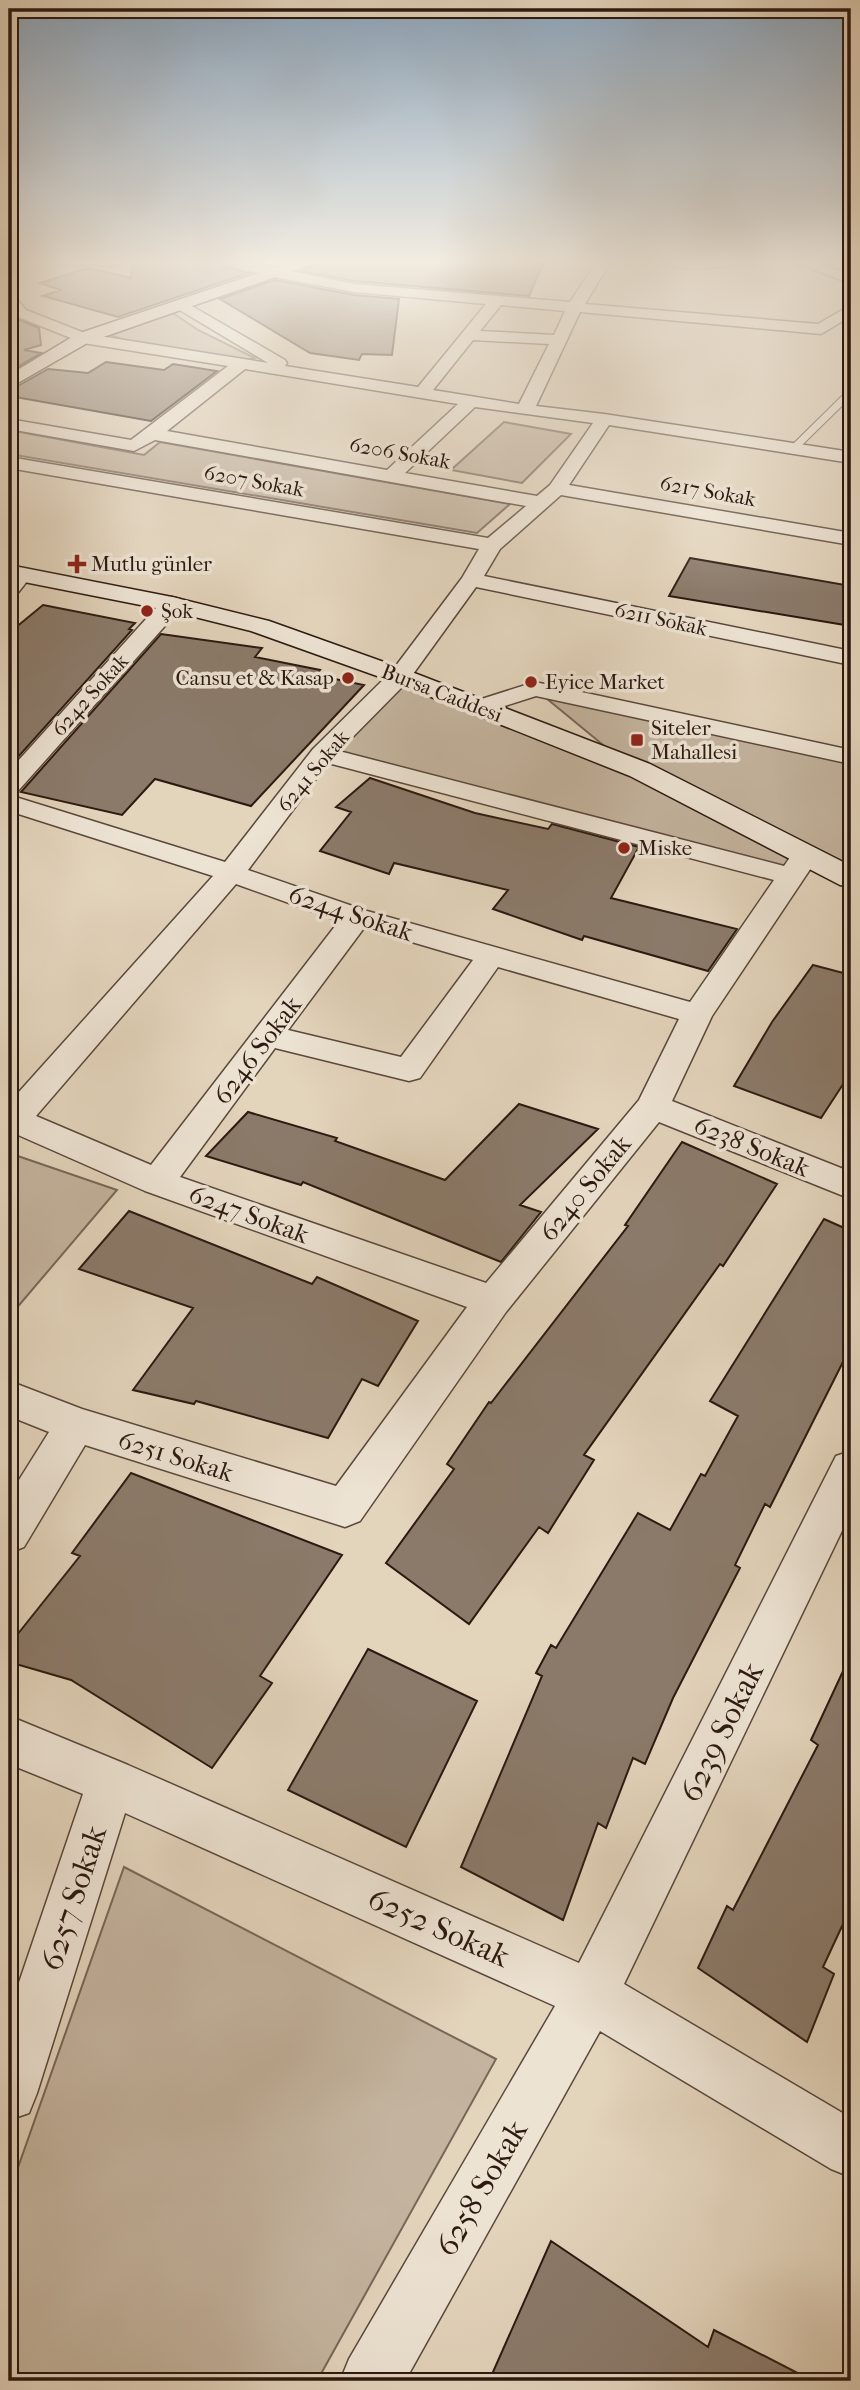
<svg xmlns="http://www.w3.org/2000/svg" width="860" height="2390" font-family="'IM FELL French Canon',serif">
<rect width="100%" height="100%" fill="#e3d4bc"/>
<filter id="stains"><feTurbulence type="fractalNoise" baseFrequency=".00286" numOctaves="4"/><feColorMatrix values="0 0 0 0 .2 0 0 0 0 .09 0 0 0 0 .02 0 0 0 .5 -.17"/></filter>
<radialGradient id="worn" r=".72"><stop offset=".6" stop-color="#630" stop-opacity="0"/><stop offset="1" stop-color="#630" stop-opacity=".3"/></radialGradient>
<path fill="#c4b49f" stroke="#786658" stroke-width="2" d="M 173,313 L 198,330 L 255,358 L 246,360 L 128,341 L 110,335 Z
M 504,422 L 571,434 L 522,483 L 451,470 Z
M 9,430 L 144,455 L 160,442 L 510,504 L 477,533 L 9,454 Z
M 400,676 L 625,763 L 535,689 L 851,757 L 851,878 L 806,855 L 791,876 L 322,754 Z
M 9,1153 L 117,1190 L 9,1317 Z
M 124,1867 L 496,2059 L 317,2381 L 9,2381 L 9,2193 Z"/>
<path fill="#8b7a6a" stroke="#2c1911" stroke-width="2" d="M 133,261 L 218,261 L 222,267 L 249,273 L 118,317 L 43,296 L 60,290 L 40,283 L 88,268 L 131,278 Z
M 319,261 L 318,261 L 544,261 L 529,296 L 354,281 L 302,271 L 314,266 Z
M 275,280 L 354,295 L 399,299 L 392,355 L 362,354 L 359,360 L 310,353 L 220,299 Z
M 9,312 L 15,318 L 39,328 L 41,345 L 24,350 L 41,353 L 9,372 Z
M 106,362 L 164,370 L 173,364 L 217,371 L 151,421 L 9,396 L 9,391 L 48,369 L 88,373 Z
M 690,558 L 851,586 L 851,626 L 669,596 Z
M 43,605 L 135,623 L 129,629 L 132,630 L 9,767 L 9,633 Z
M 161,634 L 262,648 L 255,657 L 320,670 L 316,675 L 364,685 L 251,806 L 155,779 L 122,815 L 21,792 Z
M 370,778 L 475,813 L 548,829 L 552,824 L 639,847 L 611,898 L 737,929 L 708,971 L 584,936 L 582,940 L 493,909 L 508,890 L 394,863 L 389,874 L 320,851 L 351,812 L 336,807 Z
M 813,965 L 851,975 L 851,1072 L 821,1118 L 734,1086 L 772,1022 Z
M 519,1104 L 598,1129 L 520,1205 L 541,1212 L 501,1262 L 303,1182 L 301,1185 L 206,1156 L 248,1112 L 337,1138 L 335,1141 L 445,1180 Z
M 682,1142 L 777,1184 L 723,1266 L 720,1264 L 584,1455 L 594,1460 L 548,1533 L 539,1527 L 469,1624 L 386,1563 L 454,1469 L 447,1464 L 489,1402 L 491,1403 L 628,1226 L 625,1225 Z
M 129,1211 L 312,1284 L 317,1277 L 418,1321 L 378,1386 L 362,1379 L 328,1438 L 196,1401 L 194,1404 L 133,1390 L 193,1308 L 79,1269 Z
M 824,1219 L 851,1231 L 851,1346 L 770,1507 L 765,1504 L 735,1565 L 740,1568 L 673,1698 L 645,1764 L 633,1758 L 606,1828 L 598,1823 L 563,1920 L 461,1867 L 542,1676 L 536,1673 L 551,1645 L 556,1648 L 638,1513 L 670,1530 L 701,1474 L 705,1476 L 738,1416 L 710,1401 Z
M 131,1473 L 342,1555 L 260,1676 L 272,1683 L 212,1768 L 71,1680 L 9,1662 L 9,1645 L 80,1556 L 72,1553 Z
M 368,1649 L 477,1701 L 406,1847 L 288,1790 Z
M 851,1654 L 851,1907 L 823,1967 L 834,1974 L 807,2042 L 698,1968 L 727,1906 L 733,1910 L 818,1745 L 811,1740 Z
M 551,2241 L 708,2347 L 714,2330 L 813,2381 L 489,2381 Z"/>
<g fill="none" stroke-linecap="round" stroke-linejoin="round">
<g stroke="#5a483c" stroke-width="2">
<path id="lane" d="M 848,390 L 851,390 L 851,397 L 797,450 L 791,450 L 791,446 Z"/>
</g>
<g stroke="#5a483c" stroke-width="3">
<path id="street" d="M 51,261 L 125,261 L 118,265 L 58,265 Z
M 221,261 L 243,261 L 354,284 L 570,302 L 597,261 L 611,261 L 585,304 L 818,324 L 851,305 L 851,316 L 821,334 L 580,312 L 536,406 L 604,414 L 851,452 L 851,463 L 609,425 L 569,485 L 851,533 L 851,545 L 561,495 L 500,549 L 484,576 L 851,651 L 851,665 L 476,587 L 408,681 L 339,751 L 784,866 L 795,850 L 805,848 L 815,850 L 819,856 L 712,1016 L 672,1101 L 851,1172 L 851,1199 L 659,1122 L 506,1312 L 360,1521 L 345,1527 L 85,1445 L 24,1547 L 9,1553 L 9,1496 L 49,1432 L 9,1416 L 9,1381 L 82,1409 L 336,1486 L 467,1307 L 145,1191 L 9,1131 L 9,1103 L 213,876 L 9,811 L 9,795 L 225,862 L 313,749 L 392,671 L 462,578 L 479,549 L 9,468 L 9,457 L 488,538 L 526,506 L 155,440 L 134,451 L 9,429 L 9,419 L 131,440 L 228,366 L 83,343 L 16,316 L 9,308 L 9,295 L 14,296 L 26,310 L 87,334 L 268,363 L 178,309 L 175,306 L 178,303 L 183,301 L 285,360 L 287,363 L 285,366 L 418,387 L 486,304 L 354,292 L 274,277 L 223,264 ZM 501,305 L 565,311 L 554,335 L 480,331 ZM 473,340 L 549,344 L 519,404 L 433,390 ZM 245,369 L 458,404 L 387,470 L 167,431 ZM 475,407 L 593,423 L 550,485 L 537,496 L 405,473 ZM 328,763 L 774,880 L 690,1002 L 367,911 L 248,870 ZM 236,884 L 339,921 L 151,1165 L 36,1116 ZM 364,928 L 473,960 L 401,1057 L 288,1030 ZM 498,967 L 679,1019 L 639,1100 L 486,1283 L 180,1177 L 275,1048 L 409,1081 L 420,1078 Z
M 662,261 L 740,261 L 738,264 C 719,268 677,273 662,261 Z
M 792,261 L 811,261 L 851,275 L 851,284 Z
M 21,569 L 28,571 L 32,575 L 17,594 L 9,595 L 9,576 L 14,571 Z
M 172,597 L 180,599 L 183,604 L 180,609 L 18,791 L 9,794 L 9,771 L 164,599 Z
M 535,682 L 851,750 L 851,764 L 536,696 L 480,714 L 472,712 L 468,707 L 472,702 Z
M 851,1451 L 851,1512 L 624,1984 L 851,2118 L 851,2177 L 831,2169 L 600,2031 L 405,2381 L 340,2381 L 349,2359 L 555,2006 L 125,1813 L 37,2093 L 29,2113 L 9,2120 L 9,2012 L 83,1794 L 9,1764 L 9,1716 L 128,1765 L 579,1963 L 836,1456 Z"/>
</g>
<g stroke="#2c1911" stroke-width="3">
<path id="secondary" d="M 294,261 L 316,261 L 313,264 L 89,342 L 9,388 L 9,375 L 77,334 Z
M 9,565 L 172,597 L 269,621 L 409,671 L 650,764 L 851,866 L 851,887 L 840,885 L 630,776 L 391,681 L 251,631 L 171,611 L 9,579 Z"/>
</g>
<use href="#lane" fill="#ede3d3" fill-rule="evenodd"/>
<use href="#street" fill="#ede3d3" fill-rule="evenodd"/>
<use href="#secondary" fill="#ede3d3" fill-rule="evenodd"/>
</g>
<linearGradient id="sky" x2="0" y2="1"><stop stop-color="#8da7bf"/><stop offset="0.44" stop-color="#f2ece1"/><stop offset="1" stop-color="#f2ece1" stop-opacity="0"/></linearGradient>
<rect width="860" height="595" fill="url(#sky)"/>
<g fill="#8f2418" stroke="#ede3d3" stroke-width="2.5">
<path d="M73.5 553.5h7v7h7v7h-7v7h-7v-7h-7v-7h7z"/>
<circle cx="147" cy="611" r="7"/>
<circle cx="348" cy="678" r="7"/>
<circle cx="531" cy="682" r="7"/>
<rect x="630" y="733" width="14" height="14" rx="3.5"/>
<circle cx="624" cy="848" r="7"/>
</g>
<g text-anchor="middle" stroke-width="7" stroke-linejoin="round" paint-order="stroke">
<g font-size="21" fill="#2c1911" stroke="#ede3d3">
<text transform="translate(400 453) rotate(10)" y="7">6206 Sokak</text>
<text transform="translate(254 481) rotate(10)" y="7">6207 Sokak</text>
<text transform="translate(708 491) rotate(10)" y="7">6217 Sokak</text>
<text transform="translate(661 619) rotate(12)" y="7">6211 Sokak</text>
<text transform="translate(442 693) rotate(21)" y="7">Bursa Caddesi</text>
<text transform="translate(90 695) rotate(-48)" y="7">6242 Sokak</text>
<text transform="translate(313 771) rotate(-50)" y="7">6241 Sokak</text>
</g>
<g font-size="21" fill="#2c1911" stroke="#ede3d3" text-anchor="start">
<text x="91" y="571">Mutlu günler</text>
<text x="161" y="618">Şok</text>
<text x="334" y="685" text-anchor="end">Cansu et &amp; Kasap</text>
<text x="545" y="689">Eyice Market</text>
<text x="651" y="735">Siteler<tspan x="651" dy="24">Mahallesi</tspan></text>
<text x="638" y="855">Miske</text>
</g>
<g font-size="26" fill="#2c1911" stroke="#ede3d3">
<text transform="translate(351 913) rotate(18)" y="9">6244 Sokak</text>
<text transform="translate(257 1050) rotate(-53)" y="9">6246 Sokak</text>
<text transform="translate(752 1146) rotate(22)" y="9">6238 Sokak</text>
<text transform="translate(585 1188) rotate(-51)" y="9">6240 Sokak</text>
<text transform="translate(249 1214) rotate(20)" y="9">6247 Sokak</text>
<text transform="translate(176 1456) rotate(17)" y="9">6251 Sokak</text>
</g>
<g font-size="32" fill="#2c1911" stroke="#ede3d3">
<text transform="translate(721 1732) rotate(-64)" y="11">6239 Sokak</text>
<text transform="translate(73 1898) rotate(-72)" y="11">6257 Sokak</text>
<text transform="translate(439 1927) rotate(24)" y="11">6252 Sokak</text>
<text transform="translate(481 2188) rotate(-60)" y="11">6258 Sokak</text>
</g>
</g>
<rect width="860" height="2390" fill="none" stroke="#e3d4bc" stroke-width="35"/>
<rect x="10" y="10" width="839" height="2369" fill="none" stroke="#2c1911" stroke-width="3.5"/>
<rect x="18" y="18" width="825" height="2355" fill="none" stroke="#2c1911" stroke-width="2"/>
<rect width="100%" height="100%" filter="url(#stains)"/>
<rect width="100%" height="100%" fill="url(#worn)"/>
</svg>
